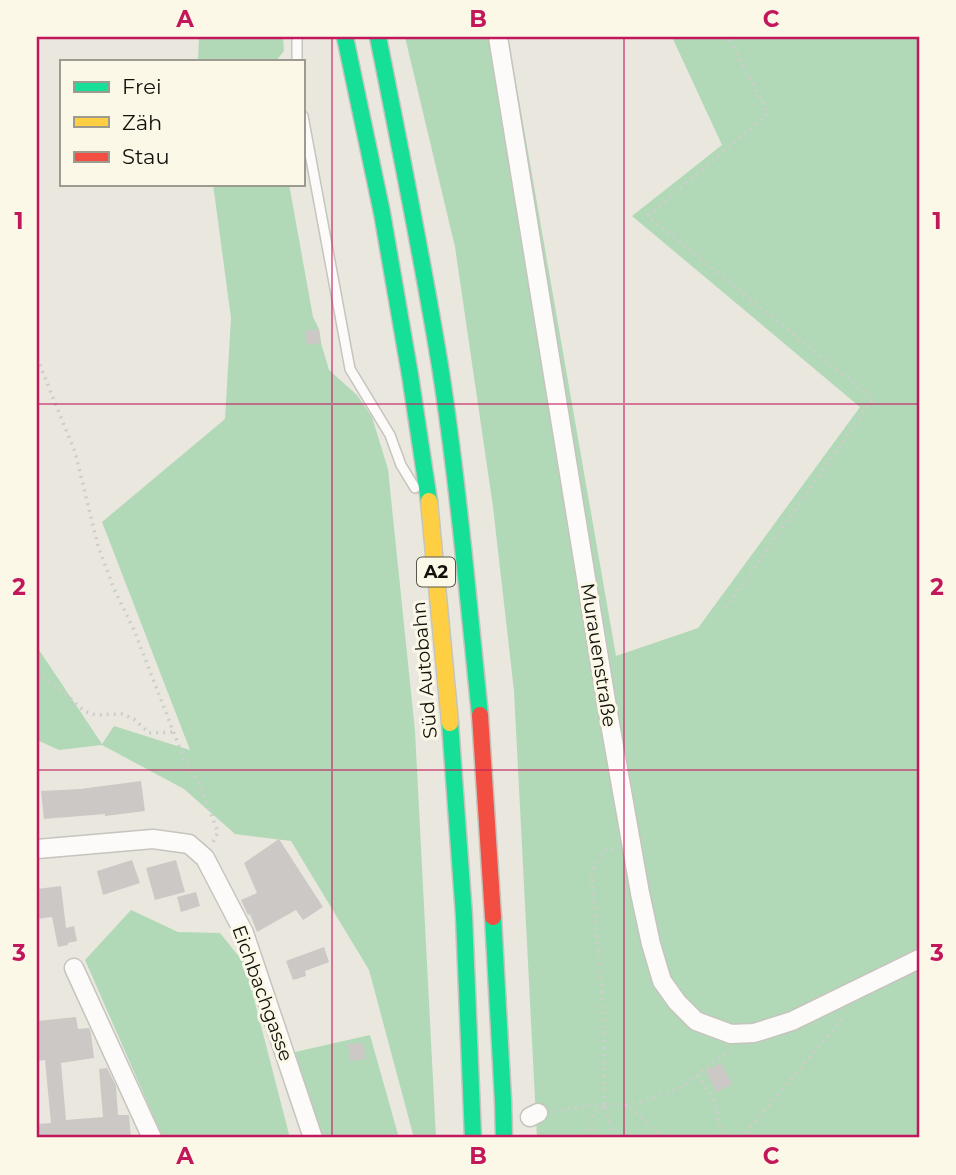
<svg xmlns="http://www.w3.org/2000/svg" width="956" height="1175" font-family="Montserrat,sans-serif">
<rect width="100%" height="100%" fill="#eae7df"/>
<path fill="#b2d9b7" d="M 199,37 L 283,37 L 284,51 L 276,61 L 198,61 Z
M 405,37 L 508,37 L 616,656 L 698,628 L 860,407 L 632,216 L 722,145 L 672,37 L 919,37 L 919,1138 L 537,1138 L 514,691 L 493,507 L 455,247 Z
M 213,184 L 289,184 L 313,317 L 319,329 L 321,343 L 329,370 L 357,395 L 372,417 L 388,469 L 415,731 L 436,1138 L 414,1138 L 369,970 L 291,841 L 235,834 L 184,789 L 102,745 L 59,750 L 37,740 L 37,647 L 102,744 L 114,726 L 190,750 L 102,522 L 225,419 L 231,318 Z
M 131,910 L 178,932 L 220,933 L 245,964 L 290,1138 L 163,1138 L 85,960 Z
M 370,1035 L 399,1138 L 322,1138 L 295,1052 Z"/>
<path fill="#cbc8c6" d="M 319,329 L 321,343 L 307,345 L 305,331 Z
M 141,781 L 145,811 L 105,816 L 105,814 L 44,819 L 41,791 L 80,789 Z
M 279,839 L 323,907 L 303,920 L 296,910 L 257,932 L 250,914 L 248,915 L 241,900 L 257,893 L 244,863 Z
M 132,860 L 140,883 L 103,895 L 97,871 Z
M 176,860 L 185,892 L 155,900 L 146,868 Z
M 61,886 L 66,928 L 74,926 L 77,941 L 68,943 L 68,945 L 58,947 L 52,917 L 37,919 L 37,889 Z
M 196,892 L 200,906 L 181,912 L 177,897 Z
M 324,947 L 329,962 L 305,971 L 306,976 L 293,980 L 286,961 Z
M 76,1017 L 78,1029 L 89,1028 L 91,1033 L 94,1058 L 61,1063 L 66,1120 L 103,1117 L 99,1069 L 107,1068 L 116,1086 L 118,1115 L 129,1115 L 131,1138 L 38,1138 L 37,1124 L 51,1123 L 45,1060 L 37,1061 L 37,1021 Z
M 364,1043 L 365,1059 L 350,1061 L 348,1044 Z
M 721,1063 L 732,1084 L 717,1092 L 705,1071 Z"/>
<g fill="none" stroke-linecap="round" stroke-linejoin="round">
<g stroke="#c5c4bd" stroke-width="12">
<path id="lane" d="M 297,37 L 297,61
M 303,116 L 350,369 L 390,435 L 401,465 L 415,488"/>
</g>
<g stroke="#c5c4bd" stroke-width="21">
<path id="street" d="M 498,37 L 606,701 L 640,893 L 651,944 L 662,981 L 677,1002 L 696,1021 L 731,1034 L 754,1033 L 792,1021 L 919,959
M 37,849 L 153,839 L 189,844 L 205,858 L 244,933 L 313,1138
M 74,968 L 152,1138
M 530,1117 L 538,1113"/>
</g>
<g stroke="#c5c4bd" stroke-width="19">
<path id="fast" d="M 345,37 L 382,213 L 410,375 L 429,501
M 378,37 C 400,147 422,256 440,366 C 458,482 468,598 480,715
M 450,723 L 464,916 L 473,1138
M 493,917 L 503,1100"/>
</g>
<g stroke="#c5c4bd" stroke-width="19">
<path id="slow" d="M 429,501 L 450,723"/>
</g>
<g stroke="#c5c4bd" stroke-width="19">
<path id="jam" d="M 480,715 L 493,917"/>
</g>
<path stroke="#cdcdcb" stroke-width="3.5" stroke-dasharray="2 5" stroke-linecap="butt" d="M 37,358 L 75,452 L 98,546 L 114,589 L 134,630 L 186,764 L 199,783 L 218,832 L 212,844
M 726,608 L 873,399 L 648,216 L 768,113 L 728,37
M 37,673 L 59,688 L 84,711 L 96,715 L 122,714 L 134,719 L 149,733 L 173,732
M 698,1075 L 711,1094 L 717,1107 L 721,1138
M 605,1105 L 602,993 L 591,871 L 606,850 L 617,849
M 626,1106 L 666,1094 L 684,1085 L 725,1054 L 729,1049
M 554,1111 C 571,1109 613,1100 628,1107 C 640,1113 651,1128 661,1138
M 591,1138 L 592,1115 L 605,1105 L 611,1128 L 611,1138
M 741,1138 L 845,1015"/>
<use href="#lane" stroke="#fcfbfa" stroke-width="9"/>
<use href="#street" stroke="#fcfbfa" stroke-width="18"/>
<use href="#fast" stroke="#16e098" stroke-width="16"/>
<use href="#slow" stroke="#ffcf43" stroke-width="16"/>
<use href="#jam" stroke="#f24e42" stroke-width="16"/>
<g stroke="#c5c4bd" stroke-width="19" stroke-linecap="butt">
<path id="fast-bridge" d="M 503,1100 L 504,1138"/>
</g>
<use href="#fast-bridge" stroke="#16e098" stroke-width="16"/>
</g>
<path fill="none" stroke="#c2185b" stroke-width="2" stroke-opacity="0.55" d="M 332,37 L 332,1138M 624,37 L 624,1138M 37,404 L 919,404M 37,770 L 919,770"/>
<g text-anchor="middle" stroke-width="6" stroke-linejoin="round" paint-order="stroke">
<rect fill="#fbf8e8" stroke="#57564d" stroke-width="2" x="417" y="557.5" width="38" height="29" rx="5"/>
<g font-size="18" font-weight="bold" fill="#11100b">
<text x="436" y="578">A2</text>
</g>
<g font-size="19" fill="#11100b" stroke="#fbf8e8">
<text transform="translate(599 655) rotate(81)" y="7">Murauenstraße</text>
<text transform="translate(424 670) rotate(-95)" y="7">Süd Autobahn</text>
<text transform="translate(263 993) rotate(70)" y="7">Eichbachgasse</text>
</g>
</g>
<rect width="956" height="1175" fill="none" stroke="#fbf8e8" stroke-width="77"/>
<rect x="60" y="60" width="245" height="126" fill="#fbf8e8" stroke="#9d9b90" stroke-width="2"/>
<rect x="74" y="82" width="35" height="10" fill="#16e098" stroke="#9d9b90" stroke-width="2"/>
<text x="122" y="94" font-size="21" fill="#11100b">Frei</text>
<rect x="74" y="117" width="35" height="10" fill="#ffcf43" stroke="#9d9b90" stroke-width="2"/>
<text x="122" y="130" font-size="21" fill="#11100b">Zäh</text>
<rect x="74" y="152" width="35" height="10" fill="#f24e42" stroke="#9d9b90" stroke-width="2"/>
<text x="122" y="164" font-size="21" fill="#11100b">Stau</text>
<rect x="38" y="38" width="880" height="1098" fill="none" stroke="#c2185b" stroke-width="2.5"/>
<g font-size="23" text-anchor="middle" font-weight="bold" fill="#c2185b">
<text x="185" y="27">A</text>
<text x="478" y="27">B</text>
<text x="771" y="27">C</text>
<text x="19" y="229">1</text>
<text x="937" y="229">1</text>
<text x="19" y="595">2</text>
<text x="937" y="595">2</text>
<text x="19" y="961">3</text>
<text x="937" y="961">3</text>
<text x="185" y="1164">A</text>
<text x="478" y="1164">B</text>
<text x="771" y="1164">C</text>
</g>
</svg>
